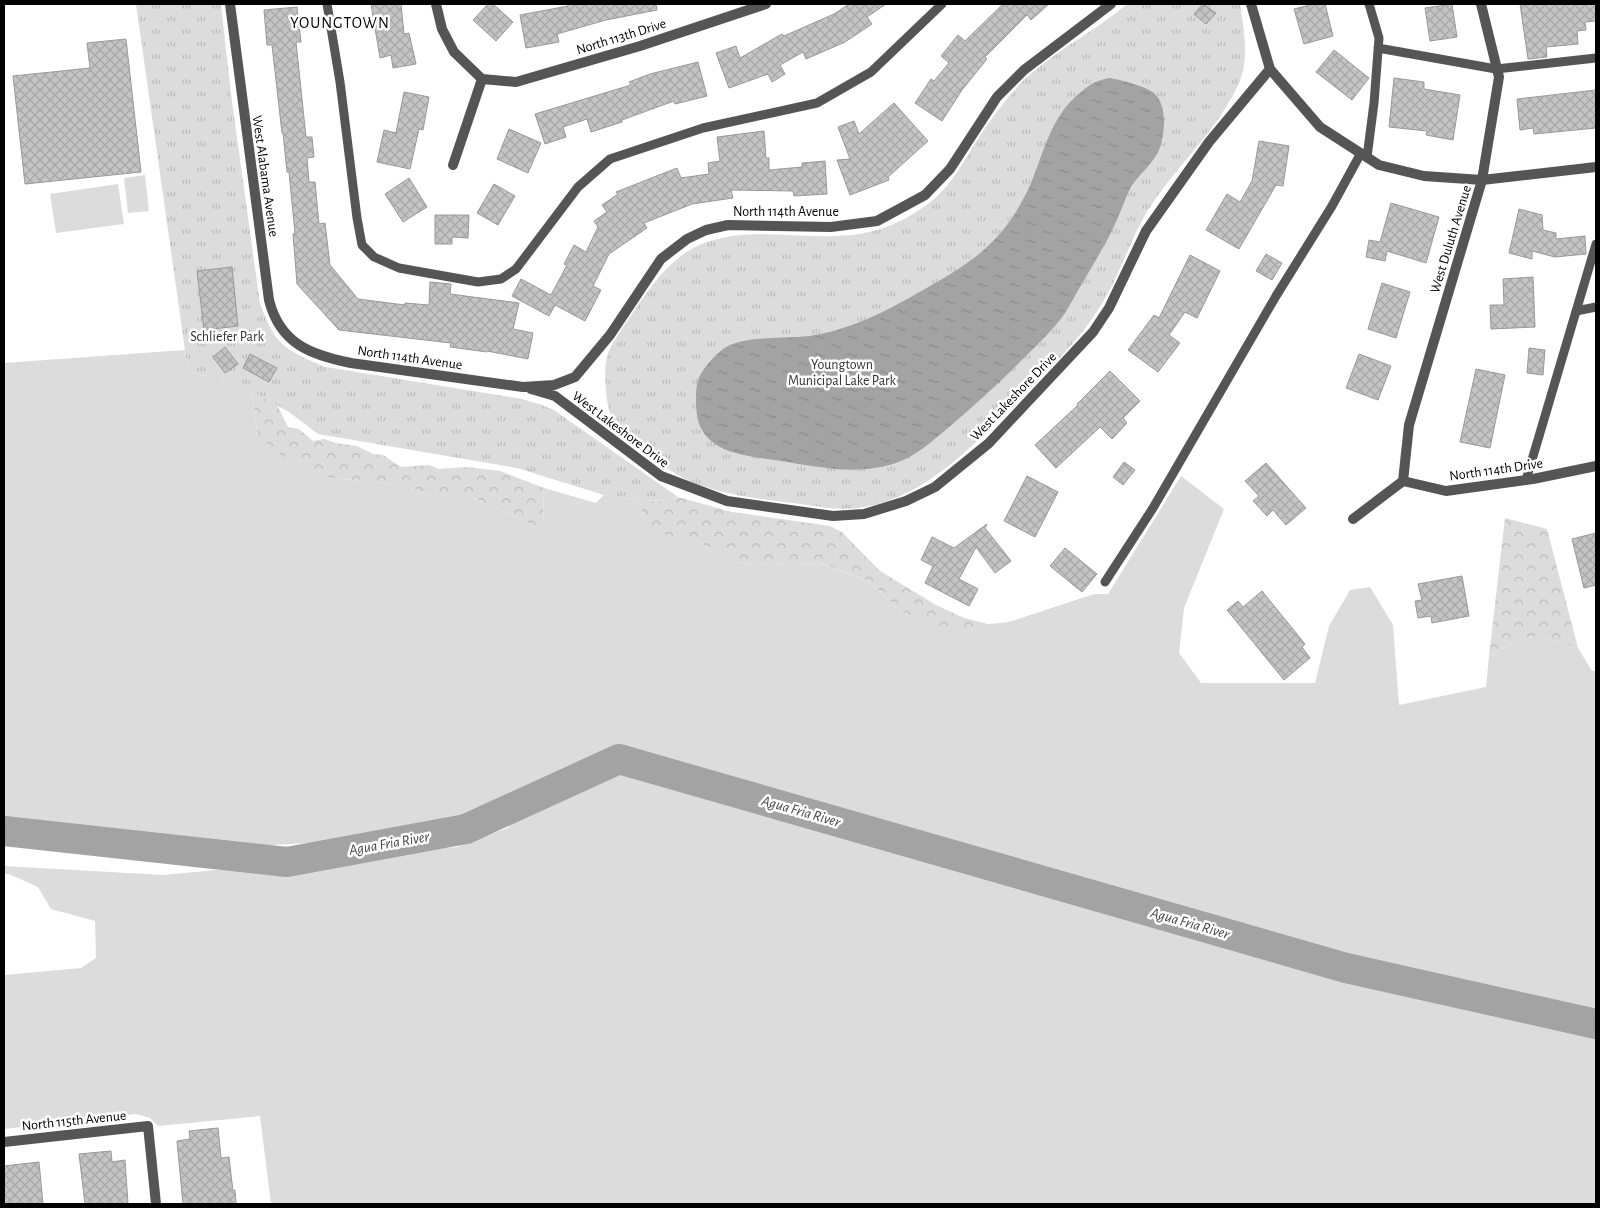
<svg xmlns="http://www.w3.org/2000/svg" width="1600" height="1208" font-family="'Alegreya Sans',sans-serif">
<defs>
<pattern id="forest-crowns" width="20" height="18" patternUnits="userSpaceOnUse" patternTransform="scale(1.25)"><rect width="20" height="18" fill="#dcdcdc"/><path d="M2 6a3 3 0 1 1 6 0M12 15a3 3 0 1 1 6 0" fill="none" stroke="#bbb"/></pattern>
<pattern id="park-tufts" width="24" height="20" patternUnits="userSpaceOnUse" patternTransform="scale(1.25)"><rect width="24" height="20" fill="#dcdcdc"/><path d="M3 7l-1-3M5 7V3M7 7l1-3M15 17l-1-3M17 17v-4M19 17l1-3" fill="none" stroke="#bbb"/></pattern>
<pattern id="water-ripples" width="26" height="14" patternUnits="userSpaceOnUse" patternTransform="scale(1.25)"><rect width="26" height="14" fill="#a3a3a3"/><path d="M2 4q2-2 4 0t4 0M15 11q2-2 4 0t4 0" fill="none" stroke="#8b8b8b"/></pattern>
<pattern id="building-cross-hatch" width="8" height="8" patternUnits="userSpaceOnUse" patternTransform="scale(1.25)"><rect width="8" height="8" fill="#c4c4c4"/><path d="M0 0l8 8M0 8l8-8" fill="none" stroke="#a7a7a7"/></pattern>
</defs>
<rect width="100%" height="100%" fill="#fff"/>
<path fill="#dcdcdc" d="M 145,175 L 149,211 L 128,213 L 124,178 Z
M 118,184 L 124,224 L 56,233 L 50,194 Z
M 185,350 L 188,371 L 252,391 L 257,433 L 323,477 L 404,485 L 434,497 L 471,497 L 535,526 L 543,524 L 544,488 L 596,503 L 604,495 L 638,500 L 645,521 L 661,533 L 697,540 L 732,562 L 768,565 L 820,563 L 868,581 L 901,611 L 967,632 L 988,624 L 1009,622 L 1094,594 L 1108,594 L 1181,476 L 1224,509 L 1184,608 L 1179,653 L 1201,683 L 1315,683 L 1329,626 L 1350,590 L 1370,587 L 1393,625 L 1399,705 L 1486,687 L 1489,656 L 1518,640 L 1539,636 L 1578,648 L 1592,671 L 1596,671 L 1596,1204 L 271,1204 L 260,1116 L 158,1126 L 150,1118 L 136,1114 L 4,1129 L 4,975 L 81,968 L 96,958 L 95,921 L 51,909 L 38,887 L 9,874 L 4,874 L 4,866 L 163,875 L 457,847 L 510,827 L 486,815 L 310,843 L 142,852 L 100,837 L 56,834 L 4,822 L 4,363 Z"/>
<path fill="url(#forest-crowns)" d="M 252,391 L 277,405 L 288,427 L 299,429 L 313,441 L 324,439 L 336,443 L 357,446 L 373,454 L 383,455 L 401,467 L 429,465 L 439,469 L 467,467 L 500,471 L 544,488 L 543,524 L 535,526 L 471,497 L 434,497 L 404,485 L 323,477 L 298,466 L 270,447 L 257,433 Z
M 678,497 L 732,512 L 830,526 L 842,532 L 880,571 L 936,605 L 964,618 L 988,624 L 967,632 L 929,623 L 901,611 L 868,581 L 821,563 L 768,565 L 732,562 L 697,540 L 661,534 L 645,521 L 638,500 L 669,501 Z
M 1505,518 L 1547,529 L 1578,648 L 1539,636 L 1518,640 L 1489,656 Z"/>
<path fill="url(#park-tufts)" d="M 136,4 L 221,4 L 231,94 L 260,304 C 264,313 268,324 273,333 C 283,350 308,360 326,367 L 522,399 L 539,404 L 554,410 L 678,497 L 669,501 L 638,500 L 604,495 L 517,468 L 318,434 L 289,412 L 252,391 L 188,371 Z
M 1127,4 L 1240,4 C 1243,25 1248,50 1243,71 C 1240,82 1235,92 1229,102 C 1207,140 1174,170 1150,207 C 1130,238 1121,274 1101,305 C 1080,340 1048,370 1020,399 C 967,451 909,517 827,508 C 784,501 738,499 697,484 C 683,479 671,471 659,463 C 645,454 626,443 617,430 C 606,415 602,370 608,353 C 613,342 621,330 628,320 C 648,290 671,254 707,242 C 769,221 838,253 900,221 C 911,216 923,208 933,200 C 953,183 965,159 979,137 C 992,118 1005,100 1021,83 C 1052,52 1093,33 1127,4 Z"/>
<path fill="url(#water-ripples)" d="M 1110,78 C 1121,80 1145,86 1154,93 C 1168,106 1165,134 1159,150 C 1153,164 1139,174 1131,187 C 1125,198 1121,212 1115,224 C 1106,244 1094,263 1083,282 C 1076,293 1070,306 1063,316 C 1050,334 1032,349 1017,365 C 995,387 972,407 948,428 C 931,442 915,457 893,464 C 855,476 813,466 775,460 C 760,458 743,456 729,451 C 717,447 705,438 700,426 C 695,415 695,390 698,380 C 702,369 714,356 723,349 C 743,334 790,340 815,335 C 856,328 894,307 930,286 C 951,274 973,261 990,244 C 1007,228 1018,210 1028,190 C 1044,155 1049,117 1081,92 C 1090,84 1097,80 1110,78 Z"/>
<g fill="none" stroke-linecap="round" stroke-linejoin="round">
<path stroke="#a3a3a3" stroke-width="30" d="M 4,831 L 287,862 L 466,829 L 619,759 L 1346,968 L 1596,1024"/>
</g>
<path fill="url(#building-cross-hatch)" stroke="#999" d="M 371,4 L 401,4 L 404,34 L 409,33 L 416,64 L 393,68 L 391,55 L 380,58 Z
M 488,4 L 493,4 L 513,22 L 496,41 L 473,20 Z
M 568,4 L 656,4 L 657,10 L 606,20 L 557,34 L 559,42 L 526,48 L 520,15 L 568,6 Z
M 849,4 L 886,4 L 867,17 L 872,24 L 845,42 L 806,59 L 803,52 L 780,65 L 785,74 L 772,82 L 768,74 L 729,88 L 716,53 L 736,46 L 740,58 L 782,34 L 784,36 L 834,14 Z
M 1003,4 L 1049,4 L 1031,20 L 1027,15 L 985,57 L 987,59 L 962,90 L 942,121 L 915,103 L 931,79 L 934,81 L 949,63 L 941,56 L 958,35 L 965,41 Z
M 1203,4 L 1216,13 L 1206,24 L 1194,14 Z
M 1314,4 L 1325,4 L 1333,36 L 1304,44 L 1294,9 Z
M 1452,4 L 1457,37 L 1430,41 L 1425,8 Z
M 1520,4 L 1596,4 L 1596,21 L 1585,22 L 1586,30 L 1577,31 L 1578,44 L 1546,47 L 1547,57 L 1528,59 Z
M 297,7 L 301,42 L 296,42 L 306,137 L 312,137 L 314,157 L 307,158 L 309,182 L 315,182 L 319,224 L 325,223 L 330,265 L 358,299 L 405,305 L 405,303 L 429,305 L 430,282 L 451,284 L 450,294 L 519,303 L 513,329 L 533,333 L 528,359 L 487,351 L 487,352 L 450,347 L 451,343 L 339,330 L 297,284 L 293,234 L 295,233 L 289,172 L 287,172 L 283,133 L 282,133 L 272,45 L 267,45 L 264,10 Z
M 126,39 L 141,172 L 25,184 L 13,76 L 90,68 L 87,43 Z
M 1334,50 L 1369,78 L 1352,100 L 1316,72 Z
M 698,62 L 707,96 L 675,104 L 674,101 L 622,120 L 622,122 L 591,132 L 587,119 L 563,127 L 566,137 L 545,144 L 535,114 L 631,85 L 629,82 L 650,74 Z
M 1394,78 L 1424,82 L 1424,89 L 1460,95 L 1453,140 L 1426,135 L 1427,131 L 1389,127 Z
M 1596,90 L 1596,128 L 1534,134 L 1533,128 L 1520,130 L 1517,99 Z
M 404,92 L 429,97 L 423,130 L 419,129 L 410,169 L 377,162 L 384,130 L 396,133 Z
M 894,103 L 928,141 L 888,177 L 889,180 L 850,195 L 837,160 L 850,159 L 838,127 L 854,121 L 859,134 Z
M 509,129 L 541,143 L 528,173 L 497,159 Z
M 764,131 L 766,158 L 769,158 L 769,170 L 802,167 L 802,163 L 825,161 L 827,194 L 794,196 L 793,191 L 731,190 L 733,198 L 692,204 L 644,223 L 647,228 L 609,254 L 593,286 L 601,290 L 585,321 L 555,305 L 549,316 L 512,296 L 521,279 L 551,295 L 567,265 L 564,264 L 574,245 L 586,252 L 598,227 L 594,221 L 607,212 L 602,205 L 618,194 L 616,192 L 677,168 L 681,178 L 709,174 L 708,163 L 720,161 L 717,137 Z
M 1259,141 L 1289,146 L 1283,186 L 1276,185 L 1239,249 L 1206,230 L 1227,194 L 1240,202 L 1252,181 Z
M 409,178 L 427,207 L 403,222 L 385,194 Z
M 494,184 L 515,196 L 498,225 L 477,213 Z
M 1391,203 L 1439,217 L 1426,263 L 1387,251 L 1385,261 L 1366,257 L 1369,240 L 1380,242 Z
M 1519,209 L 1542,215 L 1543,230 L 1556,233 L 1556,239 L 1585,236 L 1586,254 L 1555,257 L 1532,251 L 1532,259 L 1509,253 Z
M 435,215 L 469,215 L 468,238 L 452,237 L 452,244 L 435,244 Z
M 1266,254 L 1282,263 L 1272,280 L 1256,271 Z
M 1190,255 L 1220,271 L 1197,318 L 1185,312 L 1169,335 L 1180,343 L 1158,372 L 1128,350 L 1154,315 L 1159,318 Z
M 232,267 L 238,326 L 204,330 L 197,271 Z
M 1533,277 L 1535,327 L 1491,329 L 1490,305 L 1504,305 L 1503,279 Z
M 1382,283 L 1410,292 L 1396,338 L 1368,329 Z
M 225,347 L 238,364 L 225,373 L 213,357 Z
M 1529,348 L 1545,350 L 1543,375 L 1527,373 Z
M 250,354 L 277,368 L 269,382 L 243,368 Z
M 1359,354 L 1391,366 L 1378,400 L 1346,388 Z
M 1476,369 L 1505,375 L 1490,448 L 1460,442 Z
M 1110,371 L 1140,401 L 1123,418 L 1127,423 L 1112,439 L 1100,427 L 1056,468 L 1035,445 L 1078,405 L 1077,404 Z
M 1124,462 L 1135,470 L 1123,485 L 1113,477 Z
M 1266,463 L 1306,508 L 1286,525 L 1273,510 L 1267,516 L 1253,501 L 1259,496 L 1245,481 Z
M 1027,476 L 1058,492 L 1035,537 L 1004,521 Z
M 987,524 L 985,528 L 1011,561 L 995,573 L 976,547 L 959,579 L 978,589 L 969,606 L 925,583 L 933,566 L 921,560 L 932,537 L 954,548 Z
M 1596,533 L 1596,585 L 1584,588 L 1572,539 Z
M 1065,548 L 1097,574 L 1082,592 L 1050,566 Z
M 1462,576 L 1469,616 L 1432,623 L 1431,616 L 1418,618 L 1415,601 L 1422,600 L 1418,584 Z
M 1262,591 L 1305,644 L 1302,647 L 1310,658 L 1284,680 L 1227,610 L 1238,601 L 1243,607 Z
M 218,1128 L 221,1158 L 229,1157 L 233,1191 L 235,1190 L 236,1204 L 183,1204 L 177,1141 L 190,1139 L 189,1131 Z
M 111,1151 L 112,1162 L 125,1160 L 128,1204 L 85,1204 L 79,1154 Z
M 39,1162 L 43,1204 L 4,1204 L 4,1166 Z"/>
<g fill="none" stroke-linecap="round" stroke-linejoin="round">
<path stroke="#555" stroke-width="9" d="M 327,4 L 340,82 L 357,218 L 362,245 L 374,257 L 399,268 L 478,282 L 501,279 L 516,269 L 578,187 L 610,159 L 703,128 L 817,103 L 871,72 L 942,4
M 1378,48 L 1496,69 L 1596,58
M 1367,157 L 1374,103 L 1379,38 L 1369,4
M 1576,311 L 1596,307
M 1526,480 L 1596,244
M 1105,582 L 1153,508 L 1276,296 L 1332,206 L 1361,153"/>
<path stroke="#555" stroke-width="10" d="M 230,4 L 269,300 C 280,344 311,355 351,363 L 523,387 L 554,385 L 575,377 L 610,335 L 661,259 L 687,239 L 706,230 L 728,225 L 831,227 L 877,221 L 925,195 L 950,169 L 997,97 L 1024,70 L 1111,4
M 436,4 L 442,29 L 454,52 L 482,79 L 453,165
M 1251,4 L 1270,69 L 1320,127 L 1379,165 L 1424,176 L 1482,180 L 1596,167
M 482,79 L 516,82 L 640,46 L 766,4
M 531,389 L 555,396 L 661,476 L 727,501 L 833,516 L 864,514 L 906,501 L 935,487 L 989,443 L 1093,332 L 1109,308 L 1146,231 L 1209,142 L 1270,69
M 1403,481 L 1409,425 L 1482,180 L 1499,77 L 1481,4
M 1353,519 L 1403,481 L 1446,491 L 1533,479 L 1596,466
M 4,1142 L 148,1126 L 156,1204"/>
</g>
<g text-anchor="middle" stroke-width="5" stroke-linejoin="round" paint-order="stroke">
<g font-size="14" fill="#000" stroke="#fff">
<text transform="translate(621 36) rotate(-17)" y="5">North 113th Drive</text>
<text transform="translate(266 176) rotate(82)" y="5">West Alabama Avenue</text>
<text x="786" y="216">North 114th Avenue</text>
<text transform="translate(1450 239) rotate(-73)" y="5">West Duluth Avenue</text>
<text transform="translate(410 357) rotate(8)" y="5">North 114th Avenue</text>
<text transform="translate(1013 396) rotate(-46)" y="5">West Lakeshore Drive</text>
<text transform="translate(621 429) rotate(37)" y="5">West Lakeshore Drive</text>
<text transform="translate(1496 469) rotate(-8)" y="5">North 114th Drive</text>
<text transform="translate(74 1120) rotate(-6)" y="5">North 115th Avenue</text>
</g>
<g font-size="14" fill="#333" stroke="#fff">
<text x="227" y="341">Schliefer Park</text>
<text x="842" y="369">Youngtown<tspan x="842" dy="16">Municipal Lake Park</tspan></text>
</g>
<g font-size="15" font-style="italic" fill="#444" stroke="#fff">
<text transform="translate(801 811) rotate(16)" y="5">Agua Fria River</text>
<text transform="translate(389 843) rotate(-10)" y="5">Agua Fria River</text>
<text transform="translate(1190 923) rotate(16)" y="5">Agua Fria River</text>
</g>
<g font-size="16" letter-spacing="1" fill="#000" stroke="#fff">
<text x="340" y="28">YOUNGTOWN</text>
</g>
</g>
<rect width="1600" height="1208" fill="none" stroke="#000000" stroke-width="10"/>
</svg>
